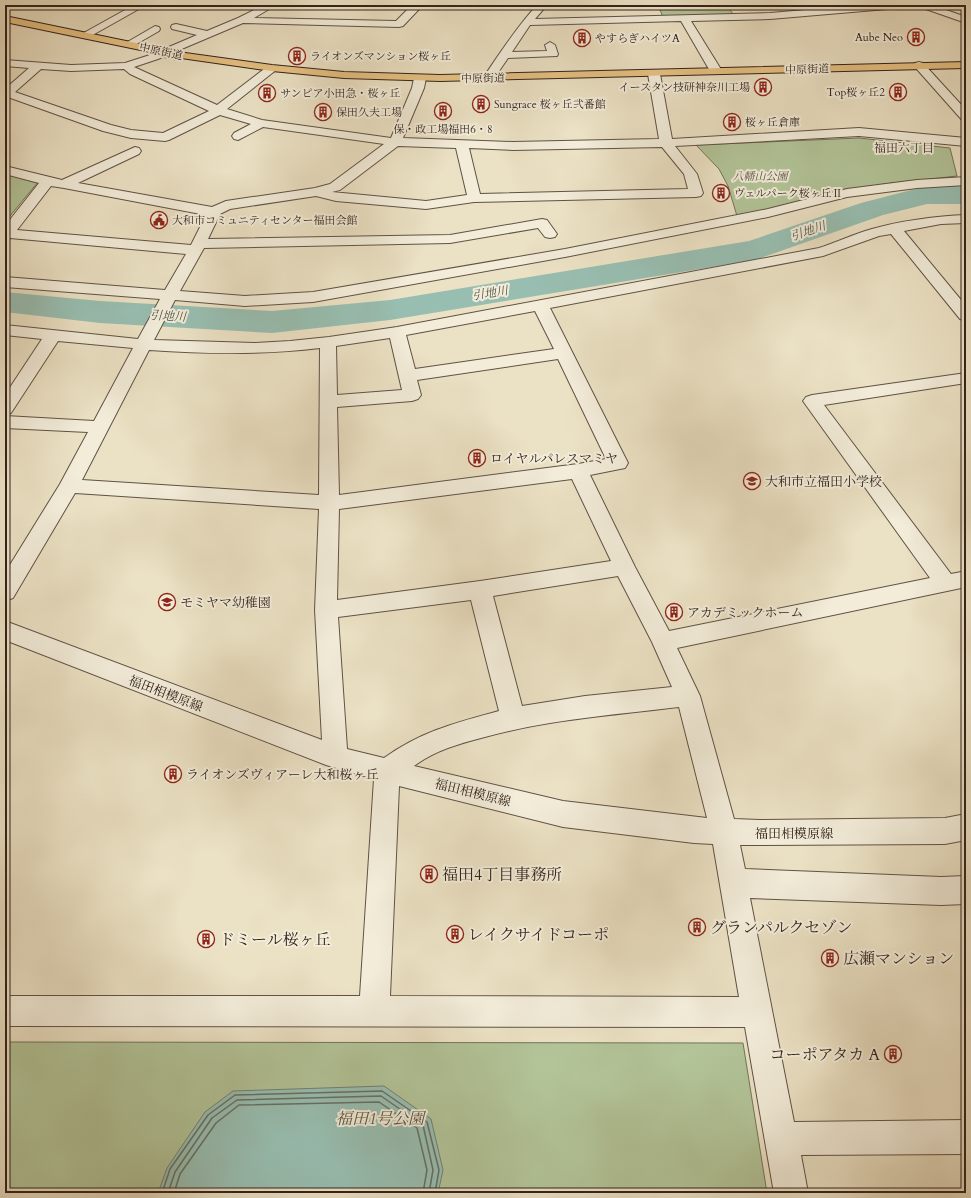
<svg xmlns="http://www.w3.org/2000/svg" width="971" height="1198" font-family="Cardo,'Noto Serif JP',serif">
<rect width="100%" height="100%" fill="#ebe1c4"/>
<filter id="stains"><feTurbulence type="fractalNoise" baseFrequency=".005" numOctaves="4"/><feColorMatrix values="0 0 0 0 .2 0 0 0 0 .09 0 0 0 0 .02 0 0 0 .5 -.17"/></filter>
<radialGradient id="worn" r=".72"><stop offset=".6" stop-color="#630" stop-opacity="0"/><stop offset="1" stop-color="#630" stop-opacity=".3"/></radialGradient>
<path fill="#b2c498" stroke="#72745a" d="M 658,5 L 726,5 L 734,15 L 663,17 Z
M 859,138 L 950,148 L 957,176 L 884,184 L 737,216 L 728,186 L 719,169 L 696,145 Z
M 5,174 L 38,182 L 5,222 Z
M 5,1042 L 743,1043 L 767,1193 L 5,1193 Z"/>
<path fill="#98beb1" stroke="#6f8075" d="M 384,1086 L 431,1119 L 443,1170 L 438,1193 L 158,1193 L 167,1168 L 205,1112 L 233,1091 Z"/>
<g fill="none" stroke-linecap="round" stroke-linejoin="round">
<path stroke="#657066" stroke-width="1.5" d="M 162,1193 L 170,1169 L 208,1115 L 235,1095 L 382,1091 L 427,1122 L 439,1170 L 435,1193
M 168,1193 L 175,1172 L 212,1118 L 237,1100 L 381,1096 L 423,1125 L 433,1170 L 429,1193
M 174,1193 L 180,1174 L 216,1123 L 239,1105 L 379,1102 L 417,1128 L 427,1170 L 423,1193"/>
<path fill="#98beb1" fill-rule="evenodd" d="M 927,186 L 966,186 L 966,204 L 927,204 L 883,215 L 755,260 L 390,320 L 272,333 L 100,323 L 5,312 L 5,292 L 100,301 L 272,311 L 390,300 L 749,241 L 861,203 Z"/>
<g stroke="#605246" stroke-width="2">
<path id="minor" d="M 134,5 L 146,5 L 89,37 L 85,38 L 80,35 Z
M 264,5 L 276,5 L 254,18 L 396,21 L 412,5 L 423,5 L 403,26 L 399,27 L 243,23 L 158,59 L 134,67 L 217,105 L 268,66 L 276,66 L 278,68 L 276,70 L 227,109 L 262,120 L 391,138 L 412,88 L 414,78 L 420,75 L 426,78 L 424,88 L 403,138 L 513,142 L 659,139 L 648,74 L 654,71 L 660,74 L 672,139 L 859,128 L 966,138 L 966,146 L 859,136 L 675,146 L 697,174 L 703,193 L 701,196 L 696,197 L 474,202 L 426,209 L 336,201 L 316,196 L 230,209 L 220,214 L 208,239 L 450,235 L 542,219 L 547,220 L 557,234 L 555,237 L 550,238 L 545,237 L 538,228 L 450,243 L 204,248 L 180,291 L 245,296 L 313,292 L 565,249 L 768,209 L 847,189 L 917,180 L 966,177 L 966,185 L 917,188 L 847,197 L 768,217 L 565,257 L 313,302 L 245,306 L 175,300 L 154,340 L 255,343 L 290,341 L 329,337 L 397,327 L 819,248 C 837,242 854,234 872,229 C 899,221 937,216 966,215 L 966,223 L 941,224 L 904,231 L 966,306 L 966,321 L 960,319 L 891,234 L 879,236 L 823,256 L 550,308 L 628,463 L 625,468 L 590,475 L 635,567 L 669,631 L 930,578 L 803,401 L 806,397 L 812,395 L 966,373 L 966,383 L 824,405 L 951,574 L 966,571 L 966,587 L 677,648 L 700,696 L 734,819 L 760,820 L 945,818 L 966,814 L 966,840 L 945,844 L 740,845 L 745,869 L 941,877 L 966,876 L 966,904 L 941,905 L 750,898 L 794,1122 L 966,1120 L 966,1154 L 801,1155 L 808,1193 L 774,1193 L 745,1027 L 5,1026 L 5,996 L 360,996 L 374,779 L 326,765 L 5,640 L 5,621 L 322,740 L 315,610 L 319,509 L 75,493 L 13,598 L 5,601 L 5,573 L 60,484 L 88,432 L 5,428 L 5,416 L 94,421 L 133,348 L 58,341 L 11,413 L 5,415 L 5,395 L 42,339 L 5,335 L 5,325 L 138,339 L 160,299 L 5,287 L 5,277 L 165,290 L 186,254 L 10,238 L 5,239 L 5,226 L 39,183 L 5,174 L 5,166 L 62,180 L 135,147 L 139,148 L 141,151 L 139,154 L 78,183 L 212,207 L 226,201 L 315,188 L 330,184 L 384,144 L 263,127 L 238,140 L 234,139 L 232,136 L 234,133 L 251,124 L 220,115 L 169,140 L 165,141 L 131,138 L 103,131 L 5,96 L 5,89 L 29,68 L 5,66 L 5,60 L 71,65 L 125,63 L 150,55 L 197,35 L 172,29 L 171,27 L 172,25 L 176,24 L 207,31 L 238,18 ZM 41,69 L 71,71 L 124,69 L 130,74 L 209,111 L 163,133 L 131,130 L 111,125 L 15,92 ZM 398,146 L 456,148 L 467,195 L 426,201 L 332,192 L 340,190 ZM 662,147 L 684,174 L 688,189 L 480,194 L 469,148 L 513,150 ZM 51,186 L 64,188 L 206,215 L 191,245 L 17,230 ZM 535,311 L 554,349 L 415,369 L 406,335 ZM 390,338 L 402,390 L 337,395 L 336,346 ZM 320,348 L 319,495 L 82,480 L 149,350 C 206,354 263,355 320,348 ZM 558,359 L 606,459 L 578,464 L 339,495 L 337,407 L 412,401 L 418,399 L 421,395 L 417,380 ZM 572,479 L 611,561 L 480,581 L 337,600 L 339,509 ZM 618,576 L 652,642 L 672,687 L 585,696 L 522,706 L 493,596 ZM 471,600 L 499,711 C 455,723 422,731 384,758 L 347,749 L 338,617 ZM 679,707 L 707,818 L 563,801 L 414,766 C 434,751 458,744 481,738 C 545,720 612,715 679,707 ZM 399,786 L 563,827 L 694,843 L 713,844 L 739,997 L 390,996 Z
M 537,5 L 547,5 L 535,19 L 770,13 L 865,5 L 904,5 L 899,8 L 770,19 L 691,21 L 722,71 L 716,74 L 710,71 L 681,21 L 530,25 L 512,52 L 547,51 L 545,45 L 550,42 L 555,45 L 558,54 L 557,56 L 508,58 L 493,80 L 485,80 L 483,78 C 500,53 516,28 537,5 Z
M 918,5 L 932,5 L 966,17 L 966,23 L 920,7 Z
M 155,26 L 159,27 L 160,29 L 159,31 L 133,46 L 129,47 L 124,44 Z
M 919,62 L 923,63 L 966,110 L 966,121 L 962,120 L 915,67 L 914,65 L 915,63 Z"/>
</g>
<g stroke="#32231c" stroke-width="2">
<path id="major" d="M 5,16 L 160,48 L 165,51 L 160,54 L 5,22 Z
M 178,52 L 272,65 L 344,72 L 440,75 L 966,62 L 966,68 L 440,81 L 344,78 L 272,71 L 174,57 L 173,55 L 174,53 Z"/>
</g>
<use href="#minor" fill="#f2ecd9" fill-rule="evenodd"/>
<use href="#major" fill="#e6c082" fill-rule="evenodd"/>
<g stroke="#32231c" stroke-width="12" stroke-linecap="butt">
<path id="major-bridge" d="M 160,51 L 178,55"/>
</g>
<use href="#major-bridge" stroke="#e6c082" stroke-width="11"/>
</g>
<defs>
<g id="building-ring" transform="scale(0.9)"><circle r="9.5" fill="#f2ecd9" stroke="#8f2418" stroke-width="1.5"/><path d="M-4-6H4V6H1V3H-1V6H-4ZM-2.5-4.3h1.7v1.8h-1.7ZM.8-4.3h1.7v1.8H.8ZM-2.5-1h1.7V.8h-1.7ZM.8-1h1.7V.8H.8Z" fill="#8f2418"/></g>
<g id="civic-ring" transform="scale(0.9)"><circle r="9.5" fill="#f2ecd9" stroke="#8f2418" stroke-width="1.5"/><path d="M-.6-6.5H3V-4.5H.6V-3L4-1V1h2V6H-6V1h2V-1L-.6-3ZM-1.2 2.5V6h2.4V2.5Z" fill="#8f2418"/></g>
<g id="school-ring" transform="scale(0.9)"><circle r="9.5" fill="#f2ecd9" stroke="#8f2418" stroke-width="1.5"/><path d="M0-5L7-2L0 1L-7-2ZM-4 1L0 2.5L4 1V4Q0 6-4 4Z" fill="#8f2418"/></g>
</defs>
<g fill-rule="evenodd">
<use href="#building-ring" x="916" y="37"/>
<use href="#building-ring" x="582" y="38"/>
<use href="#building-ring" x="297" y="56"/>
<use href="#building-ring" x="763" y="87"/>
<use href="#building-ring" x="898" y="92"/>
<use href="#building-ring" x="267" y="93"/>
<use href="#building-ring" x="481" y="104"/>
<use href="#building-ring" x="443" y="111"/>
<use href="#building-ring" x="323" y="112"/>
<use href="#building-ring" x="732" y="122"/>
<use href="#building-ring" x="721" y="193"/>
<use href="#civic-ring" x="159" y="220"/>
<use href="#building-ring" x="477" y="458"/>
<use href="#school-ring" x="752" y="481"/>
<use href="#school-ring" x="167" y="602"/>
<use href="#building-ring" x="674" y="612"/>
<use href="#building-ring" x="173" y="774"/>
<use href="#building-ring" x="429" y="874"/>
<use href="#building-ring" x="697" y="927"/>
<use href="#building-ring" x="455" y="934"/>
<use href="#building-ring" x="206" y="939"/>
<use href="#building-ring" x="830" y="958"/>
<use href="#building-ring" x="893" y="1054"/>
</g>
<g text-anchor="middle" stroke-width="4" stroke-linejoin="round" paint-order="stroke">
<g font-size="11" fill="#32231c" stroke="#f2ecd9" text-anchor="start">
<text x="903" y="41" text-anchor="end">Aube Neo</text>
<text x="595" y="42">やすらぎハイツA</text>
<text x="310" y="60">ライオンズマンション桜ヶ丘</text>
<text x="750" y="91" text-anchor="end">イースタン技研神奈川工場</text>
<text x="885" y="96" text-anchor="end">Top桜ヶ丘2</text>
<text x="280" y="97">サンピア小田急・桜ヶ丘</text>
<text x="494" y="108">Sungrace 桜ヶ丘弐番館</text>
<text x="336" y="116">保田久夫工場</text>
<text x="745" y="126">桜ヶ丘倉庫</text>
<text x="443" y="133" text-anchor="middle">保・政工場福田6・8</text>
<text x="734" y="197">ヴェルパーク桜ヶ丘Ⅱ</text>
<text x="172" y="224">大和市コミュニティセンター福田会館</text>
</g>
<g font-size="11" fill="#32231c" stroke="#f2ecd9">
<text transform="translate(161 51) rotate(12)" y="4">中原街道</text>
<text transform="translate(807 69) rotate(-2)" y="4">中原街道</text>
<text transform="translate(483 78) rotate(-1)" y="4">中原街道</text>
</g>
<g font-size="11" font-style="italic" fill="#585341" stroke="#f2ecd9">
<text x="760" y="180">八幡山公園</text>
</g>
<g font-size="12" fill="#32231c" stroke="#f2ecd9">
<text x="904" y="152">福田六丁目</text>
</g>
<g font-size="12" font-style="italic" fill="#515249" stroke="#f2ecd9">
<text transform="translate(808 231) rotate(-19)" y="4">引地川</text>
<text transform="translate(490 293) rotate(-9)" y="4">引地川</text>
<text transform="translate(168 316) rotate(3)" y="4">引地川</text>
</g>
<g font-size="13" fill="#32231c" stroke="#f2ecd9" text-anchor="start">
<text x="490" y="463">ロイヤルパレスマミヤ</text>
<text x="765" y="486">大和市立福田小学校</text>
<text x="180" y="607">モミヤマ幼稚園</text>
<text x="687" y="617">アカデミックホーム</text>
<text x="186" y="779">ライオンズヴィアーレ大和桜ヶ丘</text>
</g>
<g font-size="13" fill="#32231c" stroke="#f2ecd9">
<text transform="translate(166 693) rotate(21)" y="5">福田相模原線</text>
<text transform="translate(473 792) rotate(14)" y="5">福田相模原線</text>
<text x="794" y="838">福田相模原線</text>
</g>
<g font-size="16" fill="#32231c" stroke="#f2ecd9" text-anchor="start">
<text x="442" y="880">福田4丁目事務所</text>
<text x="710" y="933">グランパルクセゾン</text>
<text x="468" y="940">レイクサイドコーポ</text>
<text x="219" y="945">ドミール桜ヶ丘</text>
<text x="843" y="964">広瀬マンション</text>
<text x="880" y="1060" text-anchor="end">コーポアタカ A</text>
</g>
<g font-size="16" font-style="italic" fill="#585341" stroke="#f2ecd9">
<text x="380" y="1124">福田1号公園</text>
</g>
</g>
<rect width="971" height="1198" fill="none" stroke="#ebe1c4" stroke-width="20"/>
<rect x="6" y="6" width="959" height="1186" fill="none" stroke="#32231c" stroke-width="2"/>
<rect x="10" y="10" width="951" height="1178" fill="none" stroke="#32231c"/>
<rect width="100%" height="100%" filter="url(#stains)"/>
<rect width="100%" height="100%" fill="url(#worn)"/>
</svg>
